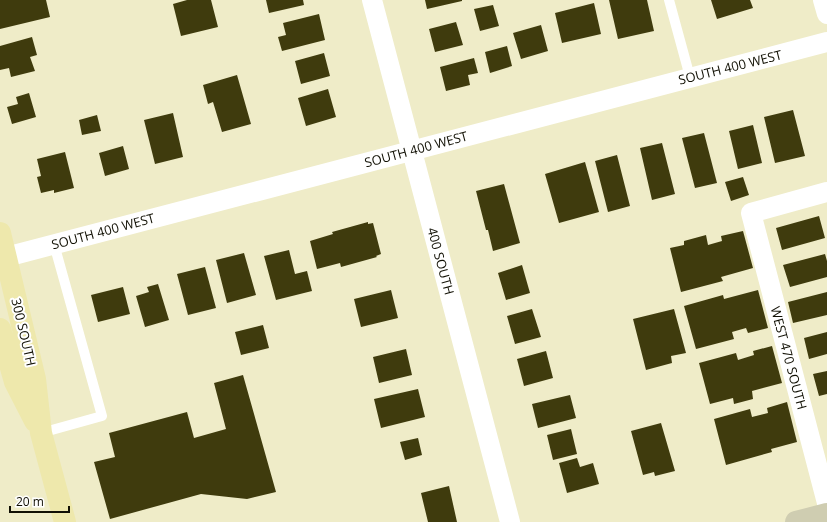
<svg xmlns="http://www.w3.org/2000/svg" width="827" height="522" font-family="'Open Sans',sans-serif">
<rect width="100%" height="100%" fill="#efecc8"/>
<path fill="#3f3b0d" d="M 0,0 L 46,0 L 50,17 L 0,29 Z
M 187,0 L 211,0 L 218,27 L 181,36 L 173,4 Z
M 266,0 L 303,0 L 304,5 L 269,13 Z
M 425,0 L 462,0 L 462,1 L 427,9 Z
M 609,0 L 647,0 L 654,31 L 618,39 Z
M 711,0 L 750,0 L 753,8 L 717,19 Z
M 594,3 L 601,34 L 562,43 L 555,13 Z
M 493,5 L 499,26 L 480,31 L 474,9 Z
M 319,14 L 325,40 L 282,51 L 278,37 L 286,35 L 283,23 Z
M 456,22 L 463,45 L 435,52 L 429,29 Z
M 541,25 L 548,51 L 521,59 L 513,33 Z
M 32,37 L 37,55 L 30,57 L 35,71 L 11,77 L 9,68 L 0,70 L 0,46 Z
M 507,46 L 512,66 L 490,73 L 485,52 Z
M 324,53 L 330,76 L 301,84 L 295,61 Z
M 474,58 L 478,73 L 468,75 L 470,85 L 446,91 L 440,67 Z
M 237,75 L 251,124 L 222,132 L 213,102 L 208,104 L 203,85 Z
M 328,89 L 336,117 L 306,126 L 298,98 Z
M 29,93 L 36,117 L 12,124 L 7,107 L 18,104 L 16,97 Z
M 793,110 L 805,156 L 775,163 L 764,117 Z
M 173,113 L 183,157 L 155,164 L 144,120 Z
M 97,115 L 101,131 L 82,135 L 79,120 Z
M 753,125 L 762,163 L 738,169 L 729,131 Z
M 704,133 L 717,183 L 695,188 L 682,138 Z
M 662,143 L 675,194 L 652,200 L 640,148 Z
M 123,146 L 129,169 L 105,176 L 99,153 Z
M 65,152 L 74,188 L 54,193 L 54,190 L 41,193 L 37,177 L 41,176 L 37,159 Z
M 617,155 L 630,206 L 608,212 L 595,161 Z
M 585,162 L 599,212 L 559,223 L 545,174 Z
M 743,177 L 749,195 L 731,201 L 725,182 Z
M 504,184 L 520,243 L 493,251 L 488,230 L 486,230 L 476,191 Z
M 819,216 L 825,238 L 782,250 L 776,228 Z
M 368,222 L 368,224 L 373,223 L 381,254 L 376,256 L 377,257 L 341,267 L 340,263 L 317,269 L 310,241 L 333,234 L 332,232 Z
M 743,231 L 753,268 L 721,277 L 723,281 L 681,292 L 670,248 L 684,245 L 684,241 L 706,235 L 708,245 L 722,241 L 721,236 Z
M 289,250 L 295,274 L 307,271 L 312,291 L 276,300 L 264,256 Z
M 244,253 L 256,295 L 227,303 L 216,260 Z
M 825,254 L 827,261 L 827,277 L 790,287 L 783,265 Z
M 522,265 L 530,293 L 506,300 L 498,273 Z
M 205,267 L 216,308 L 188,315 L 177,274 Z
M 158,284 L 169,320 L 145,327 L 136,296 L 149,292 L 147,287 Z
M 123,287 L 130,314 L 98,322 L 91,295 Z
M 391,290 L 398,318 L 361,327 L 354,299 Z
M 758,290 L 768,328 L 748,333 L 746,328 L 732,332 L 734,339 L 696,349 L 684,306 L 723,295 L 724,299 Z
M 827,292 L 827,315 L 793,323 L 788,302 Z
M 532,309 L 541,337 L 515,344 L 507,316 Z
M 674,309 L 686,353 L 671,356 L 672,363 L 646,370 L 633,319 Z
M 263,325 L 269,348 L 241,355 L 235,332 Z
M 827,332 L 827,354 L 809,359 L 804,338 Z
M 772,346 L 782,383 L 752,391 L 753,399 L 734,404 L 733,398 L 710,404 L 699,363 L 736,353 L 738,360 L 754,355 L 753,351 Z
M 406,349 L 412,375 L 379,383 L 373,357 Z
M 546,351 L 553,378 L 524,386 L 517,359 Z
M 827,371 L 827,394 L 819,396 L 813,374 Z
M 243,375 L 276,492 L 247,499 L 201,494 L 110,519 L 94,462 L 115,457 L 109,433 L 187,412 L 194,438 L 226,429 L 214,383 Z
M 418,389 L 425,417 L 381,428 L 374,399 Z
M 570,395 L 576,418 L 538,428 L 532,404 Z
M 787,402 L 797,442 L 771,449 L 772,452 L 726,465 L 714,419 L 750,409 L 752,417 L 768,413 L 767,408 Z
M 661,423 L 675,471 L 655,476 L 654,472 L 643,475 L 631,431 Z
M 571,429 L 577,454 L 553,460 L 547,435 Z
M 418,438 L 422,455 L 405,460 L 400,442 Z
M 577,458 L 580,467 L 593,463 L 599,484 L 567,493 L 559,463 Z
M 449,486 L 457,522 L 428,522 L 421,493 Z"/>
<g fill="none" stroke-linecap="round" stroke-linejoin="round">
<path stroke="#fff" stroke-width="10" d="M 669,0 L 690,77
M 41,433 L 102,416 L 54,244"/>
<path stroke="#fff" stroke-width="20" d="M 372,0 L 510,522
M 823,0 L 827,14
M 827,192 L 751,213 L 827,503
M 6,257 L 827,42"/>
<path stroke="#cfcdb1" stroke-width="22" d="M 796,522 L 827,514"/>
<path stroke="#eee8ac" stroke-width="22" d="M 0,233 L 35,379 L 41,433 L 65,522
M 0,329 L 15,382 L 35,421"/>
</g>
<g text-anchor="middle" stroke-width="4" stroke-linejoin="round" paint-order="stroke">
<g font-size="13" fill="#111004" stroke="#fff">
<text transform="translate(730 67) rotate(-14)" y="5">SOUTH 400 WEST</text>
<text transform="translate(416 149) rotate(-15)" y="5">SOUTH 400 WEST</text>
<text transform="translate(103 231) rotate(-15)" y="5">SOUTH 400 WEST</text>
<text transform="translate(441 261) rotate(75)" y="5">400 SOUTH</text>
<text transform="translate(24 332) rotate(77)" y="5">300 SOUTH</text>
<text transform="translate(789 358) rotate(75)" y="5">WEST 470 SOUTH</text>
</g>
</g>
<path d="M10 506v6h59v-6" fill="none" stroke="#111004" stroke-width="2"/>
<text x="16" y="506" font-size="12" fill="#111004" stroke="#ffffff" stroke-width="3" paint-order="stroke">20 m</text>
</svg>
